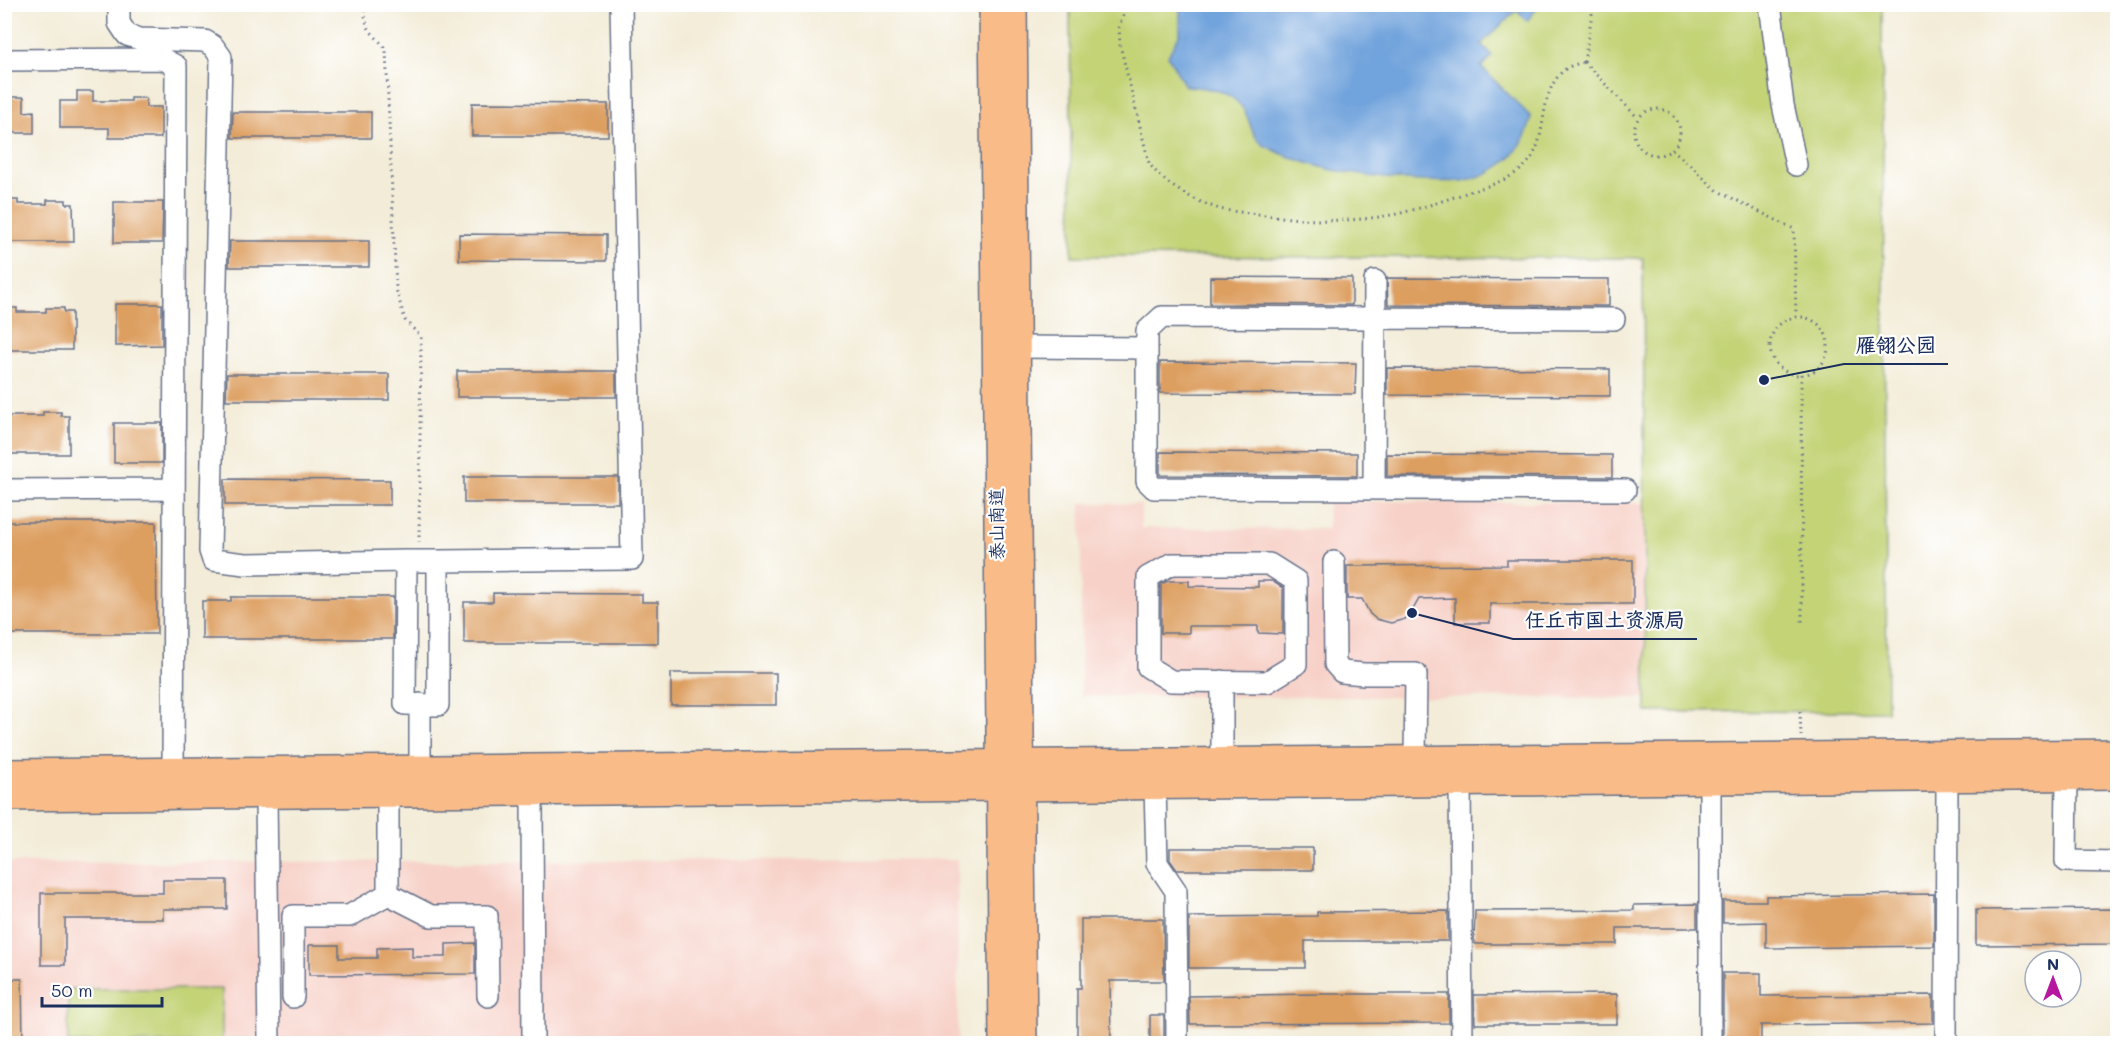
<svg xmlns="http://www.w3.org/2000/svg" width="2122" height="1048" font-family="Mali,'LXGW WenKai TC',sans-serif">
<rect width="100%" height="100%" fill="#fff"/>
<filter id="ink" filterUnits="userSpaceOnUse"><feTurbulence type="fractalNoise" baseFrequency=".0167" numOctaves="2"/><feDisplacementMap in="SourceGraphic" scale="12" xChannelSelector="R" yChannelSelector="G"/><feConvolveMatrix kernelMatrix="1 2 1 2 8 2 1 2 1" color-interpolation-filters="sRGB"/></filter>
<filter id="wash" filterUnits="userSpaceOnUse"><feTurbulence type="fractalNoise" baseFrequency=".008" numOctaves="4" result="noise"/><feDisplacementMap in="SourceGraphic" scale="24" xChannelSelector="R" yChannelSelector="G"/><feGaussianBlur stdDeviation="1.35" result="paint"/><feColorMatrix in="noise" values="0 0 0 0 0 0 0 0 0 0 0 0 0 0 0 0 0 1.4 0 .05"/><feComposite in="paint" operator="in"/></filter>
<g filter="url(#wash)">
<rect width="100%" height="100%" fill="#f3ecd8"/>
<path fill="#f7d1c8" d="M 1328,501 L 1645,503 L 1646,698 L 1081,696 L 1081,503 L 1141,504 L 1141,528 L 1328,529 Z
M 957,859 L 958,1043 L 5,1043 L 4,863 Z"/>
<path fill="#c3d376" stroke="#6f816a" stroke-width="1.5" d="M 1070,5 L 1882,5 L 1887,711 L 1646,712 L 1643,258 L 1072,256 Z
M 68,989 L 222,989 L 222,1043 L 68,1043 Z"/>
<path fill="#71a3dc" stroke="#46699d" stroke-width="1.5" d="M 1180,5 L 1539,5 L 1527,21 L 1517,10 L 1481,44 L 1492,56 L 1481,67 L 1531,117 C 1526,150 1499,173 1467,180 C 1452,183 1436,181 1421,181 C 1372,178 1323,172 1278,152 C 1273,149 1266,147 1262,144 C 1251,135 1251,123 1245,112 C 1233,89 1207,88 1185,86 L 1168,56 L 1180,33 Z"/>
<g id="blocks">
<path fill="#dd9f61" d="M 77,91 L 93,91 L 93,101 L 131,101 L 131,98 L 146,98 L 146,107 L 161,107 L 161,138 L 109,138 L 109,128 L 60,128 L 60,101 L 77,101 Z
M 9,97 L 24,97 L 24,112 L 34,111 L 34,133 L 4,133 L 4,112 L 9,112 Z
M 472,103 L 608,104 L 608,136 L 472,136 Z
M 233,112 L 371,112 L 371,138 L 232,138 Z
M 4,200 L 18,200 L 18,204 L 47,204 L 47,200 L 66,200 L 66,204 L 73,204 L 74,242 L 4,242 Z
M 114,202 L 163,202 L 162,243 L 114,243 Z
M 459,234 L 606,235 L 606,261 L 459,260 Z
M 230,241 L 369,241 L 369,267 L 229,267 Z
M 1210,277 L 1352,278 L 1352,305 L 1210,304 Z
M 1387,278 L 1609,279 L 1609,306 L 1388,305 Z
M 115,304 L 162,304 L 162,345 L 115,346 Z
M 4,308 L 17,308 L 17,312 L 46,312 L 46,308 L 64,308 L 64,312 L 72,312 L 72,350 L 4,350 Z
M 1160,362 L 1356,363 L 1355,394 L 1160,393 Z
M 1387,368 L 1610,369 L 1610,396 L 1387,395 Z
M 457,371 L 616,371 L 616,397 L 457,397 Z
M 227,374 L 389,374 L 389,400 L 226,400 Z
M 43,412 L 61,412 L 61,416 L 69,416 L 69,454 L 4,454 L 4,416 L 43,416 Z
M 114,423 L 162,423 L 162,463 L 114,463 Z
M 1160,452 L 1357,453 L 1357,476 L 1160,475 Z
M 1387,454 L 1612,455 L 1612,477 L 1387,476 Z
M 464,477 L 618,477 L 618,503 L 464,503 Z
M 225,479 L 390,480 L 390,505 L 225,505 Z
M 4,522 L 156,522 L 157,634 L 4,634 Z
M 1507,560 L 1633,560 L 1633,604 L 1490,604 L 1490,623 L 1455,623 L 1455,598 L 1419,599 L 1411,613 L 1405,619 L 1391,623 L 1376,619 L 1370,614 L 1362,599 L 1347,599 L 1347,566 L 1507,565 Z
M 1168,581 L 1189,581 L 1189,586 L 1258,587 L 1258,581 L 1272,581 L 1283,588 L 1283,634 L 1258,633 L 1258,626 L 1189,626 L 1189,633 L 1161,633 L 1161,584 Z
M 493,593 L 642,594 L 642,602 L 658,602 L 658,643 L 464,643 L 464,602 L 493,602 Z
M 231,597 L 393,597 L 393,639 L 202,639 L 202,601 L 231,601 Z
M 671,673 L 776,673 L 776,705 L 671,705 Z
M 1170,848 L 1313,848 L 1313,870 L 1177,870 L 1170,860 Z
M 163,880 L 227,880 L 227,909 L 163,909 L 163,919 L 65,919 L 65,965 L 41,965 L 41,893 L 163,893 Z
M 1934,894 L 1934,946 L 1766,948 L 1766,922 L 1723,923 L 1723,901 L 1766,901 L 1766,896 Z
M 1697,904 L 1697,928 L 1617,928 L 1617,944 L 1475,944 L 1474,940 L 1475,911 L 1634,910 L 1634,905 Z
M 2118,909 L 2118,944 L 1976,945 L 1976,910 Z
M 1448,911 L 1448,941 L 1305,941 L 1305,968 L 1189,968 L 1189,917 L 1317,916 L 1317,912 Z
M 1081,919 L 1163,919 L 1164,981 L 1110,981 L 1111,1044 L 1077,1044 L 1077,988 L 1081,988 Z
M 475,943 L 475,974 L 309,975 L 309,945 L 339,945 L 339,958 L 377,958 L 377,948 L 412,947 L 412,957 L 446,957 L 446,944 Z
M 1723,973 L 1761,973 L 1761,996 L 1933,995 L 1933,1023 L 1761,1025 L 1761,1044 L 1723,1044 Z
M 4,979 L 22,979 L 23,1044 L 4,1044 Z
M 1319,994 L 1449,994 L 1449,1023 L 1190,1024 L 1189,996 Z
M 1617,994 L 1617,1024 L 1475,1024 L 1474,995 Z
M 1150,1015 L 1164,1015 L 1164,1044 L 1150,1044 Z"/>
</g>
</g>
<g filter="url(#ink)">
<use href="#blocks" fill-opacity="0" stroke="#677189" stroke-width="1.5"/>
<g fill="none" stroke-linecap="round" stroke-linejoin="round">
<g stroke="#677189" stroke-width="24">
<path id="minor" d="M 119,4 L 119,23 L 127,35 L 140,39 L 205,41 L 213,46 L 221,57 L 210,551 L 213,560 L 245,564 L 406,561
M 1770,4 L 1783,105 L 1796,165
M 4,60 L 163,59 L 176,66 L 173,771
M 1614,319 L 1162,317 L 1147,331 L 1147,481 L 1154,488 L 1625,490
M 1016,347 L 1147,348
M 1374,489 L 1375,281
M 4,490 L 174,489
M 406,561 L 438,561 L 438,705 L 405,704 Z
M 438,561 L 632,559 L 621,4
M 1334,562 L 1335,664 L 1342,672 L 1364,674 L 1416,674 L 1415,759
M 1172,564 L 1269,564 L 1296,581 L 1296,664 L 1267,682 L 1171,681 L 1148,667 L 1148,577 Z
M 1222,761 L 1222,681
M 420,769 L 420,704
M 2067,776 L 2066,861 L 2118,862
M 1710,780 L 1710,1044
M 1460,782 L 1462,1044
M 1155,786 L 1157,863 L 1176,891 L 1177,1044
M 532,792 L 533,1044
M 388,794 L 388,894
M 266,795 L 269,1044
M 293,997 L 293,916 L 349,916 L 388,894 L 431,916 L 487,916 L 488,996
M 1946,1044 L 1947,778"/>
</g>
<g stroke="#677189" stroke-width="30">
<path id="major" d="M 993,4 L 1003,1044
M 1013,4 L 1023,1044
M 4,773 L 2118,753
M 4,797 L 2118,776"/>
</g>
<path stroke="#677189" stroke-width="3" stroke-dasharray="1.5 4.5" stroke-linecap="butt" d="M 364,4 C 365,15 365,26 373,34 C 378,40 382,43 386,50 L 396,289 L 405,320 L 421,337 L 419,542
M 1127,4 L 1119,27 L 1120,45 L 1149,163 C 1164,185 1194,201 1220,209 C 1232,212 1245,212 1257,214 C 1295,219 1332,223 1370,218 C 1403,215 1433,204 1463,194 C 1480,188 1499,184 1514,174 C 1555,151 1532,100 1563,71 C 1568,66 1577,64 1584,62
M 1584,62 L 1638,118
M 1584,62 L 1592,14 L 1591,4
M1634 132a23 23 0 1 1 46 0a23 23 0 1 1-46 0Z
M 1672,149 L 1718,191 L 1794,229 L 1796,317
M1770 346a29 29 0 1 1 58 0a29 29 0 1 1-58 0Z
M 1801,374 L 1802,622
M 1800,711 L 1801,736"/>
<use href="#minor" stroke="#fff" stroke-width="21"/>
<use href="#major" stroke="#f9bc89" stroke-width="27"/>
</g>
</g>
<g text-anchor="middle" stroke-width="4.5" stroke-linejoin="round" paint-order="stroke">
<g font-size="18" fill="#1b2f5e" stroke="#fff">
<text transform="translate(997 524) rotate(-91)" y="6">泰山南道</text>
</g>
</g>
<path fill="none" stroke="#1b2f5e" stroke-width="2" d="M1764 380L1844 364H1948M1412 613L1513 639H1697"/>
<g fill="#1b2f5e" stroke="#fff" stroke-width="2">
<circle cx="1764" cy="380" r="6"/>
<circle cx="1412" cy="613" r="6"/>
</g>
<g font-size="20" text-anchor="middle" font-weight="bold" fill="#1b2f5e" stroke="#fff" stroke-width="4.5" stroke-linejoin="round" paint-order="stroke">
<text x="1896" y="352">雁翎公园</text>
<text x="1605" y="627">任丘市国土资源局</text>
</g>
<rect width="2122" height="1048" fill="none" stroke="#fff" stroke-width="24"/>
<g transform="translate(2053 979)"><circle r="28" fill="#ffffff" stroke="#a4acbf" stroke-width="1.5"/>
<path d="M0-4.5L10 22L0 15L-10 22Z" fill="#b5179e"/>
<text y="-9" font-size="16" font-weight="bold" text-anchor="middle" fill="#1b2f5e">N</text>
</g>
<path d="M42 997v9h120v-9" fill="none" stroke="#1b2f5e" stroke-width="3"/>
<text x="51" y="997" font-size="18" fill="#1b2f5e" stroke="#ffffff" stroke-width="4.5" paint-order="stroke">50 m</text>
</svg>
